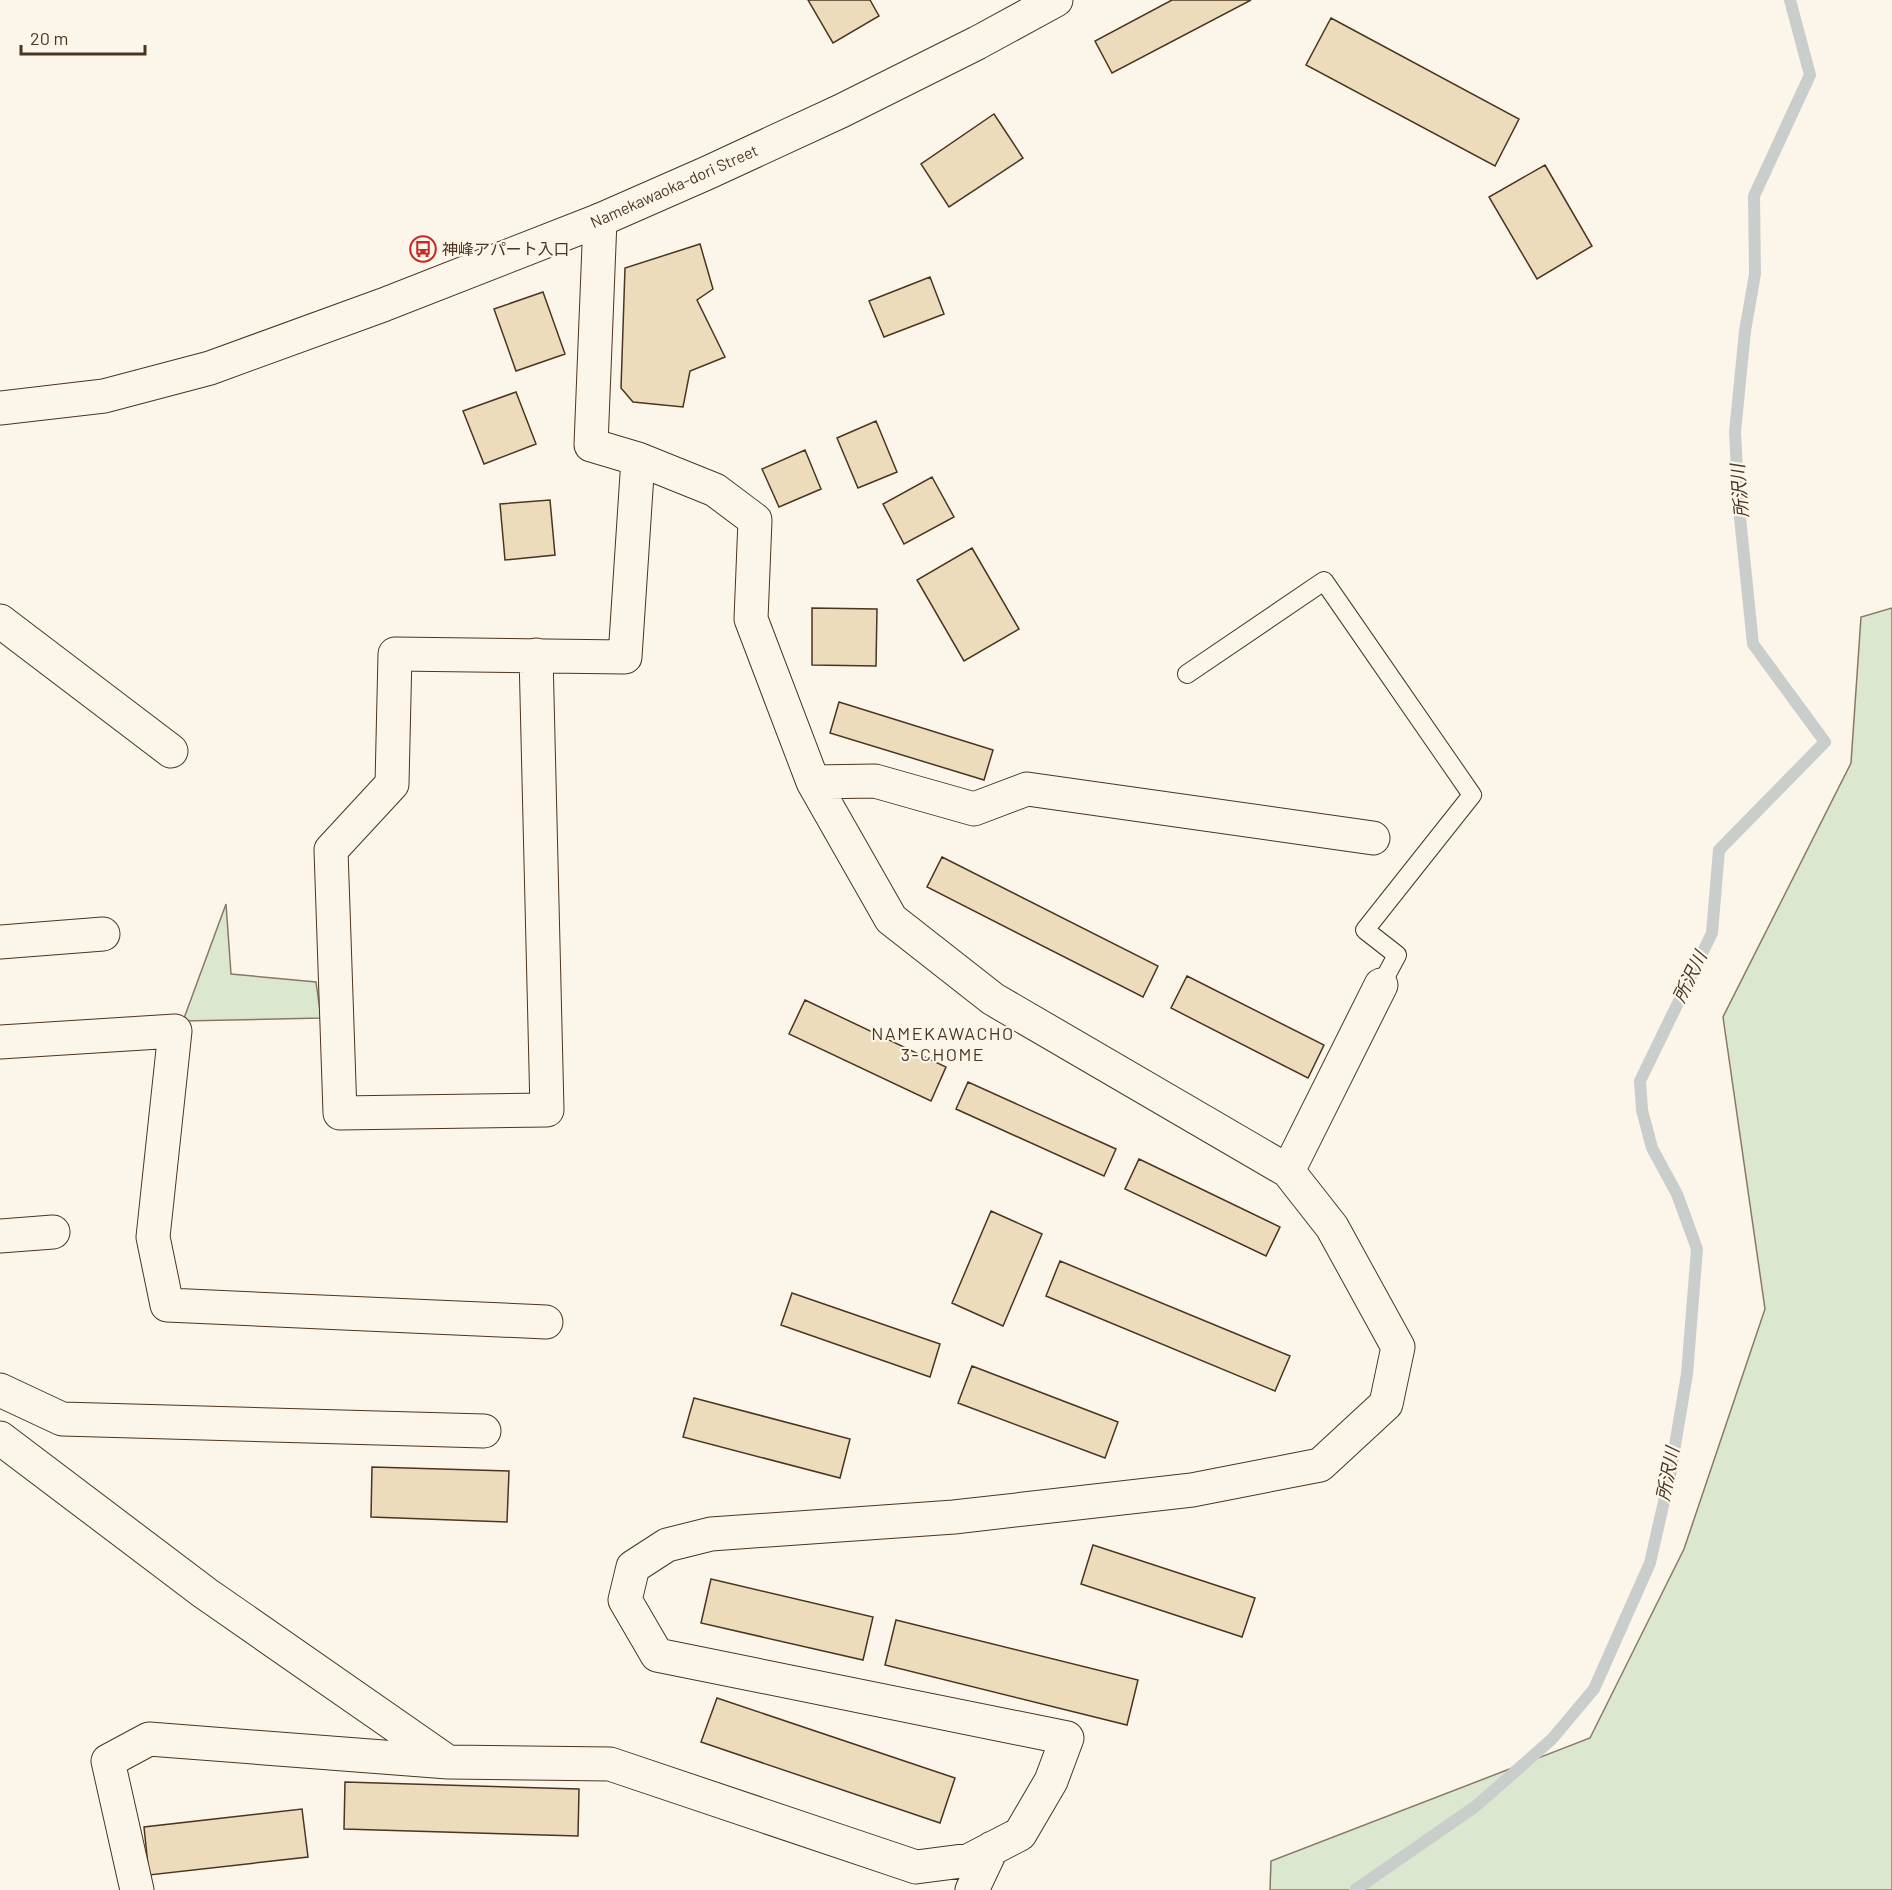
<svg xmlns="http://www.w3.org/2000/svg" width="1892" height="1890" font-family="Barlow,'Noto Sans JP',sans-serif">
<rect width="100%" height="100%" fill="#fbf6e9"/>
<path fill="#dce7d0" stroke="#887966" stroke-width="1.5" d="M 1892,608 L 1892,1890 L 1270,1890 L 1271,1861 L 1590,1738 L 1684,1549 L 1765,1309 L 1723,1017 L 1851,763 L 1861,617 Z
M 226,904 L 231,974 L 316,982 L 321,1018 L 183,1021 Z"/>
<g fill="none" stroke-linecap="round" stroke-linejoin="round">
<path stroke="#c9cecd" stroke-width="12" d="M 1355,1890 L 1476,1806 L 1552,1739 L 1594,1689 L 1650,1563 L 1670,1475 L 1687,1374 L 1697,1249 L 1677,1194 L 1652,1148 L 1642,1110 L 1640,1081 L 1712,933 L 1719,850 L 1825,742 L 1753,644 L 1739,508 L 1735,432 L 1745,331 L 1755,274 L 1754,196 L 1810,75 L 1790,0"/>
</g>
<path fill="#ecdcbc" stroke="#4a3520" stroke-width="1.5" d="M 808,0 L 870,0 L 879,16 L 833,43 Z
M 1172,0 L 1251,0 L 1112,73 L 1095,41 Z
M 1331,18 L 1519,119 L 1495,166 L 1306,65 Z
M 994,114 L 1023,158 L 949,207 L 921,164 Z
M 1545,165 L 1592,246 L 1537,279 L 1489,197 Z
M 700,244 L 713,289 L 697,300 L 725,357 L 690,371 L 683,407 L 633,402 L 621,388 L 625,268 Z
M 930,277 L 944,314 L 884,337 L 869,301 Z
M 543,292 L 565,354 L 516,371 L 494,309 Z
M 516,392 L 536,444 L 484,464 L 463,411 Z
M 876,421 L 897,472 L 858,488 L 837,438 Z
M 805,450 L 821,489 L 779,507 L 762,469 Z
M 932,477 L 954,517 L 904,544 L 883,504 Z
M 550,500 L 555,555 L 505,560 L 500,504 Z
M 972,548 L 1019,629 L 964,661 L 917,580 Z
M 812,608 L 877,609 L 876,666 L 812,665 Z
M 839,702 L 993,750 L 984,780 L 830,733 Z
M 942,857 L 1158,966 L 1143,997 L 927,887 Z
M 1187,976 L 1324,1045 L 1308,1078 L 1171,1008 Z
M 805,1000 L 946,1067 L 931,1101 L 789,1034 Z
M 968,1082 L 1116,1149 L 1104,1176 L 956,1109 Z
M 1139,1159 L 1280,1227 L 1266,1256 L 1125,1189 Z
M 991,1211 L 1042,1234 L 1003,1326 L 952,1303 Z
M 1060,1261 L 1290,1356 L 1275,1391 L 1046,1296 Z
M 792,1293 L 940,1344 L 930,1377 L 781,1325 Z
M 972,1366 L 1118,1422 L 1105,1458 L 958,1403 Z
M 694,1398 L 850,1439 L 840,1478 L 683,1437 Z
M 372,1467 L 509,1471 L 507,1522 L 371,1517 Z
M 1093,1545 L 1255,1598 L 1242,1637 L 1081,1584 Z
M 711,1579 L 873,1617 L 863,1660 L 701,1623 Z
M 896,1620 L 1138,1680 L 1127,1725 L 885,1665 Z
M 717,1698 L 955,1778 L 940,1823 L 701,1742 Z
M 345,1782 L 579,1789 L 578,1836 L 344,1829 Z
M 302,1809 L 308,1857 L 149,1875 L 144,1827 Z"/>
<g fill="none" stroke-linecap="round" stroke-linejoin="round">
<g stroke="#4a3520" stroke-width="20">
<path id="lane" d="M 1187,674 L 1324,581 L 1472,795 L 1365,930 L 1397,955 L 1381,985"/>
</g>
<g stroke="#4a3520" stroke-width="35">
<path id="street" d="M 0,621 L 171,751
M 536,655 L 547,1110 L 340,1113 L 331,850 L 392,784 L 395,654 L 625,657 L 638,459 L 591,445 L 600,220
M 813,782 L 875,781 L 974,809 L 1027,789 L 1373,838
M 0,942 L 103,934
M 0,1042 L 175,1031 L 153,1237 L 167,1305 L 546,1322
M 1288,1171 L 1381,985
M 0,1236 L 53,1232
M 0,1390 L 62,1419 L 484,1431
M 0,1438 L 205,1593 L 448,1762
M 137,1890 L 108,1761 L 149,1739 L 448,1762 L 610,1764 L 916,1867 L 970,1860 L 1020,1834 L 1051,1781 L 1067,1738 L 657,1655 L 625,1600 L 633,1567 L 667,1545 L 711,1534 L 954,1517 L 1192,1490 L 1320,1465 L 1386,1404 L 1398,1347 L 1332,1227 L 1288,1171 L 993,999 L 891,919 L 813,782 L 751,619 L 755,520 L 715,490 L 638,459
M 972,1890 L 992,1848"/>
</g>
<g stroke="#4a3520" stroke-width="35">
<path id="secondary" d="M 0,408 L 104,396 L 210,368 L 383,305 L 600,220 L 707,173 L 841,111 L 977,43 L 1056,0"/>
</g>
<use href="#lane" stroke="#fbf6e9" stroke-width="18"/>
<use href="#street" stroke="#fbf6e9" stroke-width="33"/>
<use href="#secondary" stroke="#fbf6e9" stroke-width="33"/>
</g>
<defs>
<g id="bus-ring" transform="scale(1.35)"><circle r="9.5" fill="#fbf6e9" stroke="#c62828" stroke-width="1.5"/><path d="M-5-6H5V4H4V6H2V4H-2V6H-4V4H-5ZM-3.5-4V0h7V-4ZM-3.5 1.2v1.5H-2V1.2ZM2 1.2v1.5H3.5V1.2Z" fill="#c62828"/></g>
</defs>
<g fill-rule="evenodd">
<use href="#bus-ring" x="423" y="249"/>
</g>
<g text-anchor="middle" stroke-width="4.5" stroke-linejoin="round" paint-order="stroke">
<g font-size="16" fill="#4a3520" stroke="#fbf6e9">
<text transform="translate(674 186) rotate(-24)" y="6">Namekawaoka-dori Street</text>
</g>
<g font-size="16" fill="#4a3520" stroke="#fbf6e9" text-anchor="start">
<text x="442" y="255">神峰アパート入口</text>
</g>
<g font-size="18" font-style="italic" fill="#4a3520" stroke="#fbf6e9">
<text transform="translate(1740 491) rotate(-95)" y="6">所沢川</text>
<text transform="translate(1690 977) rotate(-64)" y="6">所沢川</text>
<text transform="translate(1668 1474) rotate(-79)" y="6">所沢川</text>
</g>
<g font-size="18" letter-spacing="1.5" fill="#4a3520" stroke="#fbf6e9">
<text x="943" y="1040">NAMEKAWACHO<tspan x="943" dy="21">3-CHOME</tspan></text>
</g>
</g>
<path d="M21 45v9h124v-9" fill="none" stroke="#4a3520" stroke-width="3"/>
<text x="30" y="45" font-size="18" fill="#4a3520" stroke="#fbf6e9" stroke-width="4.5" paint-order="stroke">20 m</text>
</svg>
